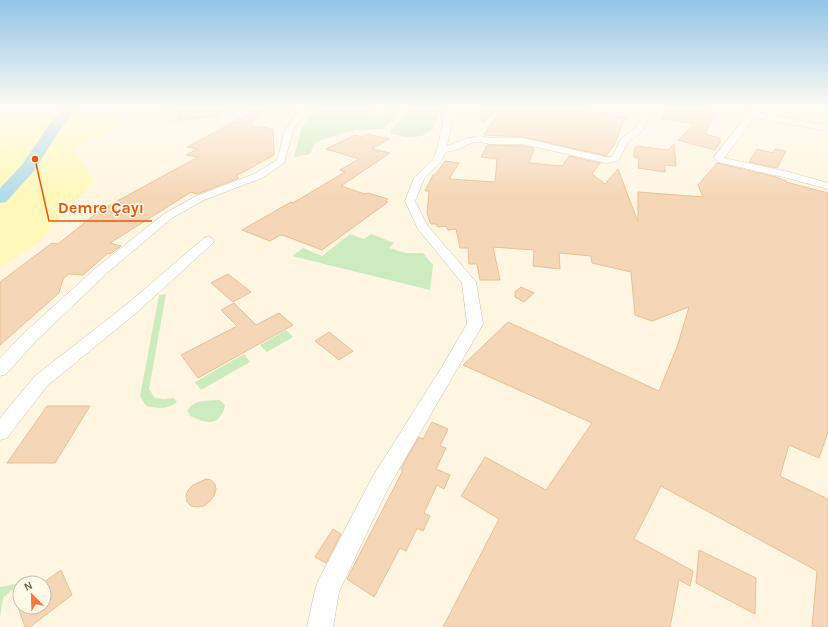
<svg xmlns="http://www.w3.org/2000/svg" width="828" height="627" font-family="Karla,sans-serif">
<rect width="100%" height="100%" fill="#fef6e1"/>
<path fill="#ffe6d4" d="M 159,108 L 295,108 L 288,115 L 226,111 L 201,120 L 171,125 L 164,121 Z"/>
<path fill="#ccecbf" d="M 318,108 L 369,108 L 368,110 C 375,116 381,115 389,112 L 388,108 L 400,108 L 396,116 L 383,129 C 355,129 341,132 315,143 L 310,154 L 294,157 L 302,127 Z
M 411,108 L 440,108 C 435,138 418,141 391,134 L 391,130 Z
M 350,234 L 364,239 L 371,234 L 394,243 L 389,248 L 406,253 L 423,253 L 433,265 L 430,290 L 292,256 L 303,248 L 322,256 Z
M 166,294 L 149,389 L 155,398 L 164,399 L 174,398 L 177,402 C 168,410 158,408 146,406 L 140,396 L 159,295 Z
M 286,330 L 293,337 L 267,352 L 260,345 Z
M 244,354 L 250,362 L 201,390 L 195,382 Z
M 220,400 L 225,405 C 224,414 218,422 209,422 C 203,422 195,418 190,416 L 187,411 C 194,399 207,401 220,400 Z
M 20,583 L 3,598 L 0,617 L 0,587 Z"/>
<path fill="#fff8ba" d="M 0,108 L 120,108 L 118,111 L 117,117 L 119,124 L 106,135 L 79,145 L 73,150 L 94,181 L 37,243 L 0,268 Z"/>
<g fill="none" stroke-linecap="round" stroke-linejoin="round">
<path fill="#b4dbe9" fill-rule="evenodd" d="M 64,108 L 77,108 L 60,130 L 34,171 L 6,202 L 0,203 L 0,188 L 22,165 L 49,125 Z"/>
</g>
<path fill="#f5d7b7" stroke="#e9c096" d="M 180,108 L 217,108 L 218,116 L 178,120 Z
M 260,108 L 265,108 L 250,125 L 273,129 L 274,155 L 236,176 L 239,178 L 197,194 L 191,192 L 110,243 L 121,246 L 110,254 L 108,253 L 83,275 L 69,274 L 63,279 L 59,293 L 0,345 L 0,282 L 52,243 L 58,244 L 99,211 L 198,157 L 186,155 L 197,149 L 187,147 Z
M 480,108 L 555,108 L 625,118 L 615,143 L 606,156 L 523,137 L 484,135 L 499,111 L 482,122 Z
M 669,108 L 686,108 L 716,114 L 705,134 L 720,138 L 720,143 L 715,150 L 678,140 L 695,124 L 661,118 Z
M 368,134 L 389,139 L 372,149 L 390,153 L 341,186 L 365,194 L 368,193 L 388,199 L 385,201 L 388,202 L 322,250 L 285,236 L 280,235 L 270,241 L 242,230 L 291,202 L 293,203 L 345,172 L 340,170 L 359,159 L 326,149 L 355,135 L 362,137 Z
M 674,144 L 676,166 L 665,165 L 665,172 L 638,168 L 639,158 L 634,157 L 634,150 L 637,146 L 668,150 Z
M 487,145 L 523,146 L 534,148 L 529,163 L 562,166 L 569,156 L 600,163 L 592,174 L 605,184 L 618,169 L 638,222 L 638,192 L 703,197 L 698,185 L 717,163 L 776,177 L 787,181 L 786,182 L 828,193 L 828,432 L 819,458 L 789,445 L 780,476 L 828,499 L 828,627 L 812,627 L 817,571 L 661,486 L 634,539 L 693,571 L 690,586 L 679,580 L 670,627 L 443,627 L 499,519 L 461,496 L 485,457 L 546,490 L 592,423 L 463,365 L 508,322 L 659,391 L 677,347 L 689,307 L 652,321 L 635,315 L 631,272 L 592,263 L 591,256 L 559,253 L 560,269 L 533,266 L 534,250 L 493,247 L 500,280 L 480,280 L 477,264 L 469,264 L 468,248 L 460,248 L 456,229 L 448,230 L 446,226 L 438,227 L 436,224 L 431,224 L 427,214 L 429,191 L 425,191 L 433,175 L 435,175 L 445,161 L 459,163 L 449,179 L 495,182 L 497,159 L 481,157 Z
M 757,149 L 773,153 L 775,149 L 786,151 L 777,168 L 749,162 Z
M 228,274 L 251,292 L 233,302 L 211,283 Z
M 521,287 L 534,293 L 524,302 L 515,297 L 515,292 Z
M 234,303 L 256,325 L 279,313 L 293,325 L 198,378 L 181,355 L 237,326 L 221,310 Z
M 329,332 L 353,351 L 339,360 L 315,341 Z
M 47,406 L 90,406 L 55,463 L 7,463 Z
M 432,422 L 448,429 L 440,446 L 446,448 L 436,469 L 450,475 L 444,489 L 437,485 L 424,513 L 430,516 L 423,531 L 417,528 L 406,551 L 400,548 L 374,597 L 347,579 L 403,470 L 401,469 L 409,454 L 419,437 L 423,439 Z
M 206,479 L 211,480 L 215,484 L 216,489 L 214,496 L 210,501 L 204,506 L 197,507 L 191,506 L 187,502 L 186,496 L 188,490 L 193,485 Z
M 333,529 L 341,534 L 326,563 L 315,557 Z
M 699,550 L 756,578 L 755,614 L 696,583 Z
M 61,570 L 72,595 L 30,627 L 25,627 L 18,607 L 44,607 L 44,582 Z"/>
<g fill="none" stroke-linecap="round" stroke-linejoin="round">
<g stroke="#d2c1aa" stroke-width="1">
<path id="minor" d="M 300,108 L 308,108 L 293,131 L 284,163 L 262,178 L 204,200 L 172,218 L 107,273 L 36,341 L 6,374 L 0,376 L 0,358 L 24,333 L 97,267 L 164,214 L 196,196 L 254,174 L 277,160 L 285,131 Z
M 446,108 L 454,108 L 447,146 L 468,138 L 480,136 L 490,138 L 523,138 L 606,157 L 612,157 L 621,139 L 636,127 L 647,108 L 655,108 L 642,131 L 628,142 L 618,161 L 606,163 L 523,144 L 490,144 L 480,142 L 473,142 L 459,149 L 446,152 L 440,163 L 424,179 L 415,201 L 427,225 L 476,282 L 483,324 L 387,490 L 339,592 L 333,627 L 307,627 L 315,590 L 318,581 L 373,476 L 440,370 L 467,324 L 462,283 L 418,229 L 405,201 L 414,178 L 433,160 L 437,150 Z
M 753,108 L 761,108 L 757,113 L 828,125 L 828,131 L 754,118 L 724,158 L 789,172 L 828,183 L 828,189 L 787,178 L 718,162 L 714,157 Z
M 208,237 L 212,238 L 214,241 L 212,244 L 136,313 L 47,386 L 7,438 L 0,440 L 0,418 L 35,376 L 126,305 L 204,238 Z"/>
</g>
<use href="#minor" fill="#fff" fill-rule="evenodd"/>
</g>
<linearGradient id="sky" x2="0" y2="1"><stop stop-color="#93c4e8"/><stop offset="0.55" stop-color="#fffbf2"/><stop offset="1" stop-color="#fffbf2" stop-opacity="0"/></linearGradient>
<rect width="828" height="196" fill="url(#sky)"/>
<path fill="none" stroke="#e8590c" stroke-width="1.5" d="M35 159L49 221H152"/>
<circle fill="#e8590c" stroke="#fff9e9" stroke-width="1.5" cx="35" cy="159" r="4"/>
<g font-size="16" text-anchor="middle" font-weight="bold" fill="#e8590c" stroke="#fff9e9" stroke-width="3" stroke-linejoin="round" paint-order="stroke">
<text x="101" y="213">Demre Çayı</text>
</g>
<g transform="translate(32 595) rotate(337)"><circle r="19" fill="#fff9e9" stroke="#c9bba8"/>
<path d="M0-3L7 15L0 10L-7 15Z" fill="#f27b3d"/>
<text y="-6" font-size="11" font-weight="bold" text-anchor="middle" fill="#775d46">N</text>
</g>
</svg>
